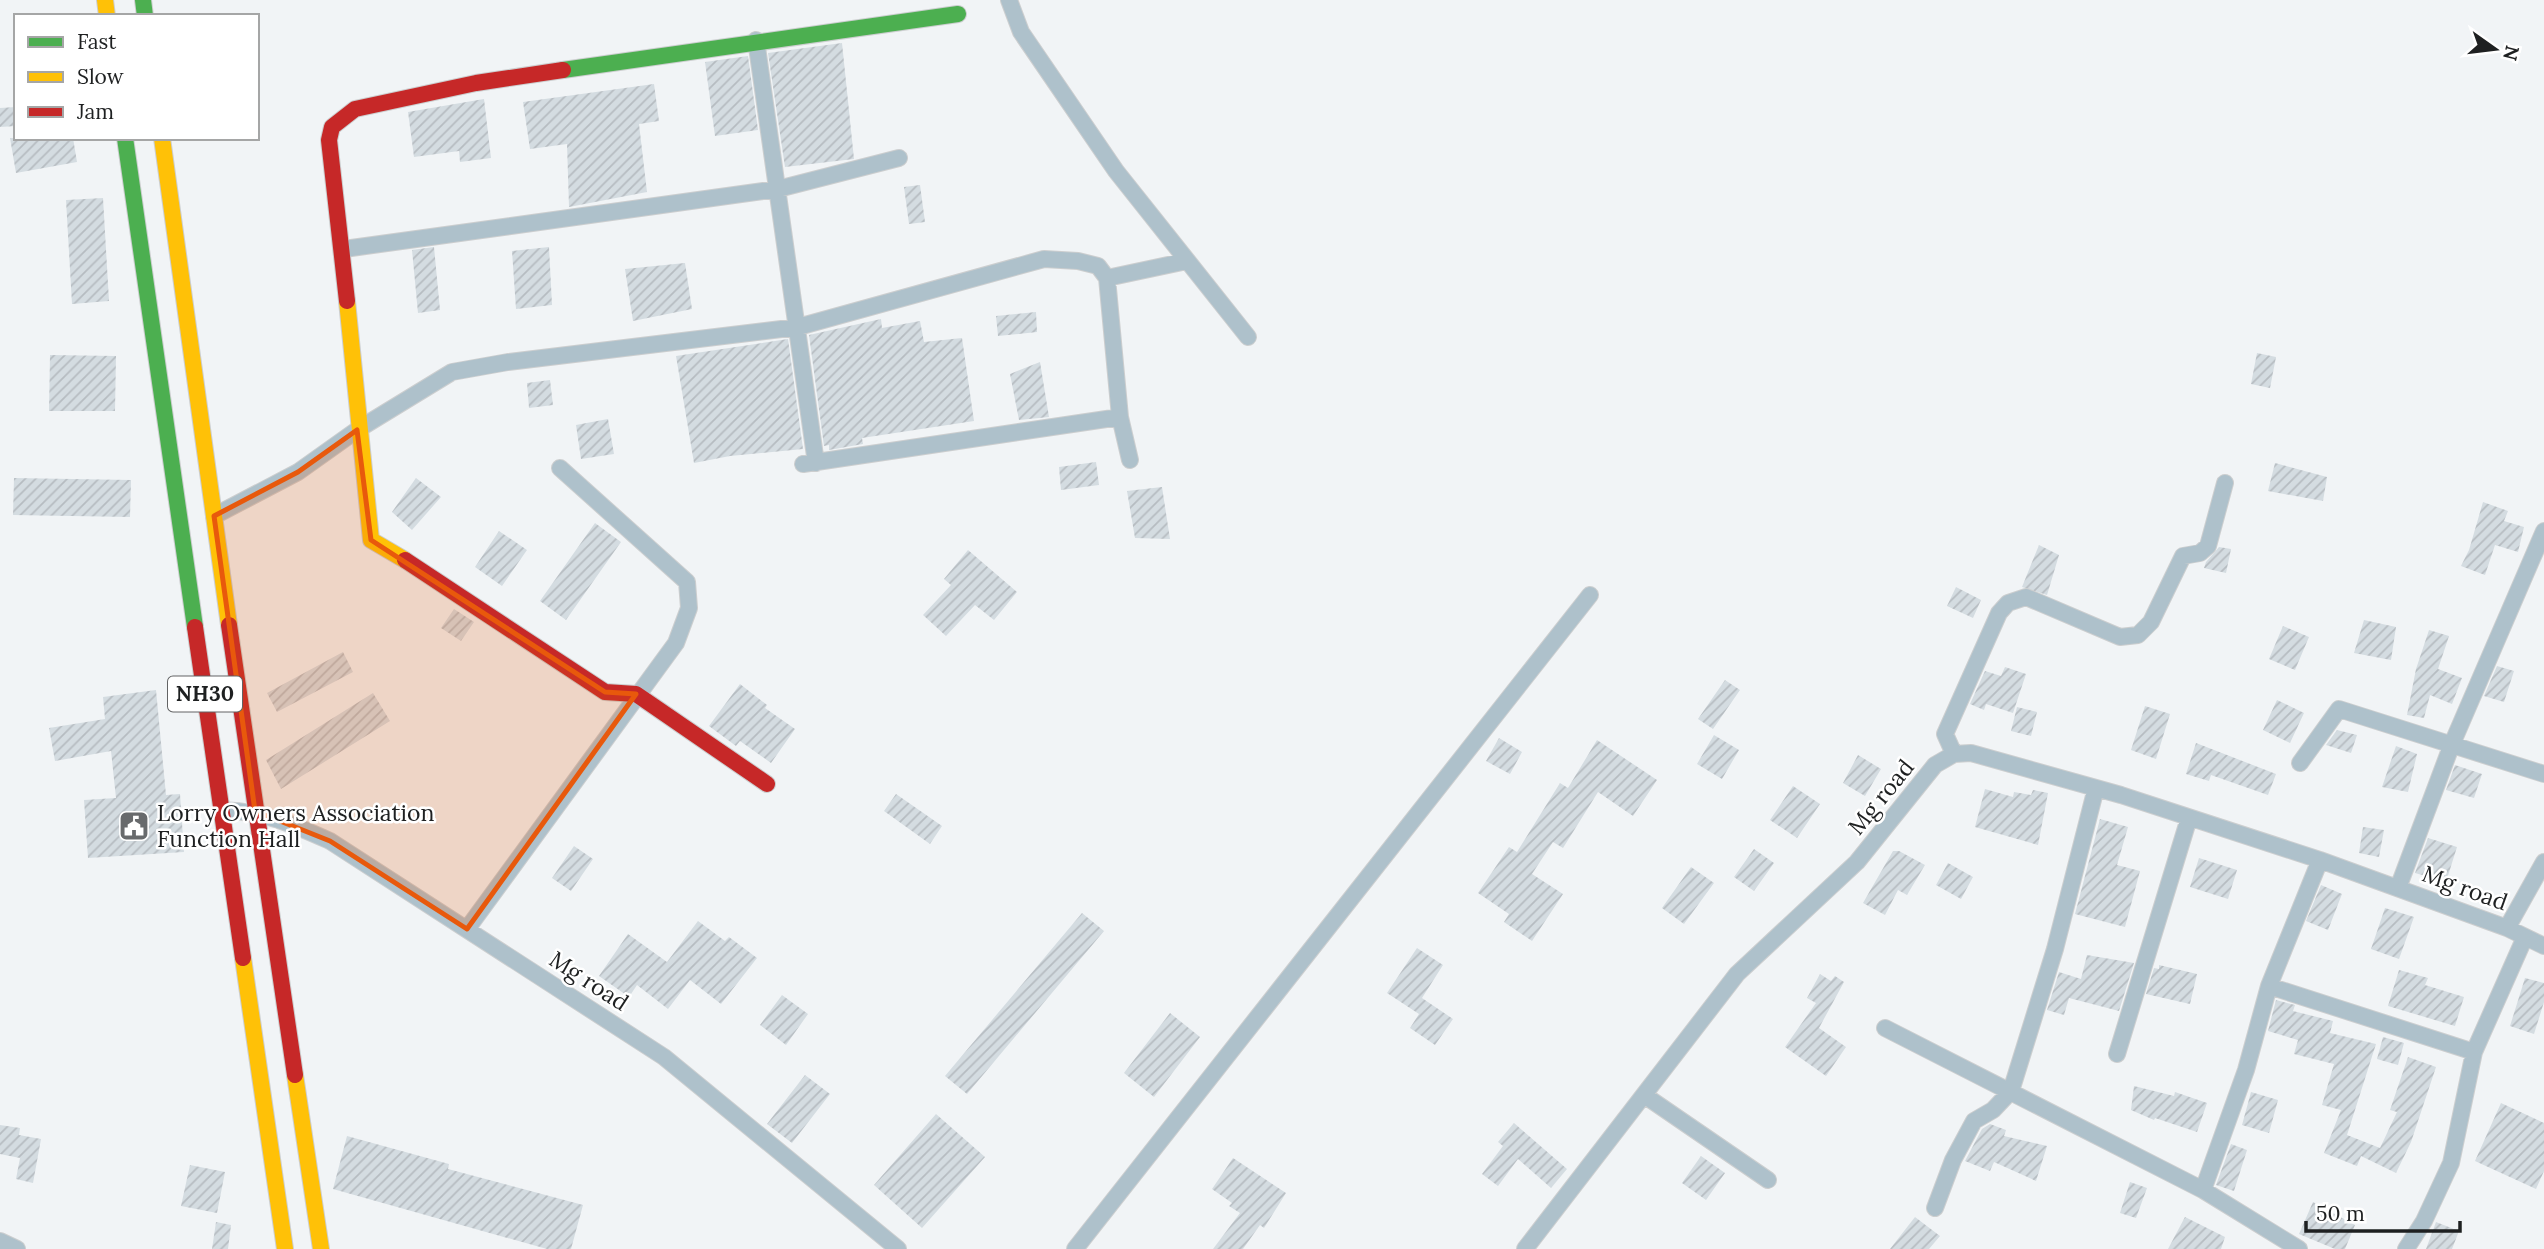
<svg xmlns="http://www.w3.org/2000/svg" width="2544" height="1249" font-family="Lora,serif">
<defs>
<pattern id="building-hatch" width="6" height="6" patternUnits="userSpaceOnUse" patternTransform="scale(1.75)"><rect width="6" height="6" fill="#d4dce1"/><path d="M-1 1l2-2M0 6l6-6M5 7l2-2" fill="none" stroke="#b6bcc1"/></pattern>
</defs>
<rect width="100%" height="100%" fill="#f1f4f6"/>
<path fill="url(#building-hatch)" d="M 842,43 L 854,159 L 785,167 L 768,53 Z
M 748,56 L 758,130 L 715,136 L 705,62 Z
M 654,84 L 659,121 L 639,124 L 647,192 L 569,207 L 567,144 L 530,149 L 523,102 Z
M 484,99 L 491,158 L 460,162 L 459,151 L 414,157 L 408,112 Z
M 16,107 L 16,126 L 0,127 L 0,108 Z
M 10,138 L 73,138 L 77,162 L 16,173 Z
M 920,185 L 925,222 L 909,224 L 904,187 Z
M 103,198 L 109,301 L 72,304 L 66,200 Z
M 434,247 L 440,310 L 418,313 L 412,250 Z
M 549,247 L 552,305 L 516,309 L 512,251 Z
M 685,263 L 692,309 L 633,321 L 625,269 Z
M 1036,312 L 1037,332 L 998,336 L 996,316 Z
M 881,319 L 882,328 L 920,321 L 924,342 L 962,338 L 974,421 L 862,438 L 863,444 L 829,450 L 829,445 L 824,446 L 809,335 Z
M 788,339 L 803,449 L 730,456 L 694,463 L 676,356 Z
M 2257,353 L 2276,357 L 2270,388 L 2251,384 Z
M 50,355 L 116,356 L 115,411 L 49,411 Z
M 1040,362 L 1049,417 L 1019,420 L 1010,374 Z
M 550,380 L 553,405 L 529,408 L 527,383 Z
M 608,419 L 614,454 L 581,459 L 576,425 Z
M 1096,462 L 1099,485 L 1061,490 L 1059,467 Z
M 2275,463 L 2327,477 L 2323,501 L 2268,491 Z
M 14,478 L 131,480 L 130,517 L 13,515 Z
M 416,478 L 441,497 L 412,530 L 392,512 Z
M 1162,487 L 1170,539 L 1135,538 L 1127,491 Z
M 2483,502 L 2508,511 L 2504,521 L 2524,527 L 2518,552 L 2495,545 L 2485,575 L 2461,566 L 2469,550 Z
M 595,523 L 621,542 L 566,620 L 540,601 Z
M 499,531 L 527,550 L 502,586 L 475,567 Z
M 2039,545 L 2059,555 L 2047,595 L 2022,587 Z
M 2219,547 L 2231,549 L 2226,573 L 2204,568 L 2206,562 Z
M 968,550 L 1017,592 L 994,620 L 975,605 L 946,636 L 923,615 L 951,585 L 944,579 Z
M 1956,587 L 1981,600 L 1973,618 L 1947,606 Z
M 454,609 L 474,622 L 461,641 L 441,628 Z
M 2364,620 L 2396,627 L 2391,660 L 2354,653 Z
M 2283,626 L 2309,637 L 2295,670 L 2269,659 Z
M 2429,630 L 2449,636 L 2438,669 L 2462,678 L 2452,704 L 2430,695 L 2424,718 L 2407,715 L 2416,669 Z
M 343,652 L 353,672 L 277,712 L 267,693 Z
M 2497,666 L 2514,671 L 2504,702 L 2484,696 Z
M 2005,667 L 2026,674 L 2013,713 L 1986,704 L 1984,710 L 1970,704 L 1985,671 L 2001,676 Z
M 1725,680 L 1740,690 L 1713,729 L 1698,719 Z
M 740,684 L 767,705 L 765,708 L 795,729 L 771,763 L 740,741 L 736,746 L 709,726 Z
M 156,690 L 166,795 L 180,794 L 184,852 L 88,858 L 84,800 L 116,798 L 111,751 L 55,761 L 49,728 L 105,719 L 103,697 Z
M 373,693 L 390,721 L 281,789 L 266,760 Z
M 2277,700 L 2304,713 L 2290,743 L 2263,730 Z
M 2145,706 L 2170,714 L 2156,759 L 2131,750 Z
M 2017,707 L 2037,712 L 2031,736 L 2011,731 Z
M 2337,730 L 2357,735 L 2351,753 L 2326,745 Z
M 1714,735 L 1739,750 L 1722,779 L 1697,764 Z
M 1499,738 L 1522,752 L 1510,774 L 1486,761 Z
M 1597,740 L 1657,780 L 1633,816 L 1598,792 L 1563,848 L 1553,842 L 1532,874 L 1563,894 L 1532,941 L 1504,922 L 1509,914 L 1478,893 L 1509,847 L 1517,852 L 1560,783 L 1568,788 Z
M 2196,743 L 2276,774 L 2268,795 L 2211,775 L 2209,781 L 2186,774 Z
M 2396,746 L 2417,754 L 2408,792 L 2382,787 Z
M 1858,755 L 1881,769 L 1865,796 L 1843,783 Z
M 2455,765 L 2482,774 L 2474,798 L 2446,790 Z
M 1793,786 L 1820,804 L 1797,838 L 1770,820 Z
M 1985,789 L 2013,797 L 2014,792 L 2031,795 L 2033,790 L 2048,793 L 2038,845 L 1975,827 Z
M 896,794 L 942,826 L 930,844 L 884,811 Z
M 2100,819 L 2128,827 L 2117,865 L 2140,871 L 2125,927 L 2075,914 Z
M 2363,827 L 2384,830 L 2379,857 L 2359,853 Z
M 2428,838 L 2457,847 L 2446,882 L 2415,873 Z
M 574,846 L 593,859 L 571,891 L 552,878 Z
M 1754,849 L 1774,863 L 1754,891 L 1734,877 Z
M 1893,851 L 1899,851 L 1925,865 L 1907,895 L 1898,890 L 1885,915 L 1863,903 Z
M 2199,858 L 2237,870 L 2228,899 L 2190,887 Z
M 1948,863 L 1973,877 L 1961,899 L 1936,885 Z
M 1691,867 L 1714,883 L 1684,924 L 1662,908 Z
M 2321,885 L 2342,894 L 2328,930 L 2306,921 Z
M 2385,908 L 2414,917 L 2399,959 L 2371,949 Z
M 1082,913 L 1104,931 L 967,1094 L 945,1076 Z
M 698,921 L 725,941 L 729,937 L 757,958 L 721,1004 L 690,980 L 668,1009 L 637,985 L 629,997 L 599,976 L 628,934 L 667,962 Z
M 1417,948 L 1443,965 L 1422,998 L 1453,1019 L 1435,1045 L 1410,1028 L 1419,1014 L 1387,993 Z
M 2087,955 L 2134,963 L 2119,1011 L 2069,998 L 2064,1015 L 2047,1010 L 2059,972 L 2081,979 Z
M 2159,965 L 2197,974 L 2190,1004 L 2146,994 L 2154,968 L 2159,969 Z
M 2399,970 L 2428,978 L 2425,985 L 2464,997 L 2455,1026 L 2388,1006 Z
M 1820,974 L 1831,981 L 1835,976 L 1844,982 L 1819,1028 L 1846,1047 L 1826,1076 L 1785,1047 L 1816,1003 L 1807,998 Z
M 2525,978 L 2544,983 L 2544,1002 L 2534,1034 L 2510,1026 Z
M 782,995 L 808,1014 L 786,1045 L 760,1025 Z
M 2276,1000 L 2295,1005 L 2293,1011 L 2333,1021 L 2330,1033 L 2376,1044 L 2347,1135 L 2380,1148 L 2397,1112 L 2390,1110 L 2408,1057 L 2436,1067 L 2411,1142 L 2396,1173 L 2361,1156 L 2357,1166 L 2324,1153 L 2341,1110 L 2322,1105 L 2334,1064 L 2294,1054 L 2298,1040 L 2268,1031 Z
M 1170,1013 L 1200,1037 L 1154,1097 L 1124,1073 Z
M 2383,1037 L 2404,1043 L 2398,1065 L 2377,1059 Z
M 805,1075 L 830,1094 L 792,1143 L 767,1124 Z
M 2134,1086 L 2174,1096 L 2175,1092 L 2207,1103 L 2197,1132 L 2155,1118 L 2154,1120 L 2131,1110 Z
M 2251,1092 L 2278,1100 L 2269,1133 L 2242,1125 Z
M 2501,1103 L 2544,1123 L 2544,1171 L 2536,1189 L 2475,1161 Z
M 936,1114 L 985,1157 L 922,1228 L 874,1185 Z
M 1514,1123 L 1567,1169 L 1551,1188 L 1518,1159 L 1498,1186 L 1482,1174 L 1503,1146 L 1498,1142 Z
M 1990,1124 L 2006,1130 L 2004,1136 L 2047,1146 L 2036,1181 L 1994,1162 L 1990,1171 L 1965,1161 L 1982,1129 Z
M 0,1125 L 20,1128 L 19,1135 L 41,1139 L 33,1183 L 16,1179 L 20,1158 L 0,1154 Z
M 347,1136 L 449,1164 L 448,1169 L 583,1205 L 571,1249 L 547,1249 L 333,1189 Z
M 2231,1144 L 2247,1150 L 2234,1191 L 2216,1185 Z
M 1701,1156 L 1725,1173 L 1706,1200 L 1682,1183 Z
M 1233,1158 L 1286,1193 L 1264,1228 L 1260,1225 L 1243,1249 L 1213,1249 L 1240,1213 L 1229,1206 L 1232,1203 L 1212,1189 Z
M 190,1165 L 225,1172 L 217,1213 L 181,1206 Z
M 2130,1182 L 2147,1188 L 2136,1218 L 2120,1213 Z
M 2313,1202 L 2355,1225 L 2345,1249 L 2335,1249 L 2299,1234 Z
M 1915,1217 L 1940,1236 L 1929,1249 L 1890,1249 Z
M 2185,1217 L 2225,1237 L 2221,1249 L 2168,1249 Z
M 216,1222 L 231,1225 L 228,1249 L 212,1249 Z
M 2436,1222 L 2459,1231 L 2452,1249 L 2426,1249 Z"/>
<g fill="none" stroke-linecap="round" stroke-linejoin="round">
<g stroke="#cccecf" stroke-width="18">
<path id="street" d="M 1009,0 L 1021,32 L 1116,171 L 1248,337
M 756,40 L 816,463
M 344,249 L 778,189 L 899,158
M 1107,278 L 1120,417 L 1130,460
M 803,464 L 1120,417
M 214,516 L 298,472 L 357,430 L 452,372 L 508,362 L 798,327 L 1044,259 L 1078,261 L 1098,266 L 1107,278 L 1187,261
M 1954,754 L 1945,734 L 1999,613 L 2008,603 L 2026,597 L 2120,637 L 2138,635 L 2151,622 L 2183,556 L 2200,553 L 2208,546 L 2225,483
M 2300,763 L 2339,709 L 2544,774
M 222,810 C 266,812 290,823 330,841 L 664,1057 L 898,1249
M 2398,888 L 2452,744 L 2544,531
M 2507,928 L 2544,862
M 467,929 L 676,643 L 689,608 L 687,582 L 560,468
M 2269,986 L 2474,1052
M 1885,1028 L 2203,1190 L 2299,1249
M 2117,1054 L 2189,818
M 1644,1095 L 1768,1180
M 2203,1190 L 2246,1070 L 2269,986 L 2320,860
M 1935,1208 L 1953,1160 L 1974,1121 L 1993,1110 L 2011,1091 L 2055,949 L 2096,788
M 0,1241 L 17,1249
M 1075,1249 L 1590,595
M 1525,1249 L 1737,974 L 1857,862 L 1935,765 L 1954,754 L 1971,753 L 2121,795 L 2320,860 L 2507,928 L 2544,946
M 2406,1249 L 2424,1221 L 2451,1163 L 2474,1052 L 2525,937"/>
</g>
<g stroke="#cccecf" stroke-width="18">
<path id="fast" d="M 143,0 L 145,16
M 563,70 L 958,14
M 125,138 L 195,627"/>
</g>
<g stroke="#cccecf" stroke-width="18">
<path id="slow" d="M 105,0 L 107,16
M 162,138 L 229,625
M 347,301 L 371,540 L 405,560
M 243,958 L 285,1249
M 295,1075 L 321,1249"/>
</g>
<g stroke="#cccecf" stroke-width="18">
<path id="jam" d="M 347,301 L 329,140 L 332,127 L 355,109 L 476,83 L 563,70
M 405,560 L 605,692 L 636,694 L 767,784
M 229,625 L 295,1075
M 195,627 L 243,958"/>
</g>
<use href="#street" stroke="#aec1cb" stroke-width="16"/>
<use href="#fast" stroke="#4caf50" stroke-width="16"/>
<use href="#slow" stroke="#ffc107" stroke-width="16"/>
<use href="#jam" stroke="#c62828" stroke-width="16"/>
</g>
<path fill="#e8590c" fill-opacity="0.2" stroke="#e8590c" stroke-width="5" stroke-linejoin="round" d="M 357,430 L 371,540 L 605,692 L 636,694 L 467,929 L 330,841 L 255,811 L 214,516 L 298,472 Z"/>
<defs>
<g id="civic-square" transform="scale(1.575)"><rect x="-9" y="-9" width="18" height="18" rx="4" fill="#686a6c" stroke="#fff"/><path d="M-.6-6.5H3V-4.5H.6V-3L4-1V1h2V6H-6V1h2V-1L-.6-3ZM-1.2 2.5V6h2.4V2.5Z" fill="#fff"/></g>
</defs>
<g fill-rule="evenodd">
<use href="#civic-square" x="134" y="826"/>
</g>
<g text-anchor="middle" stroke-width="5" stroke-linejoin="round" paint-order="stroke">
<rect fill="#fff" stroke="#626364" stroke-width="2" x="168" y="676.5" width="74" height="35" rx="5"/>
<g font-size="21" font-weight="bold" fill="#1e2021">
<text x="205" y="701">NH30</text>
</g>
<g font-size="23" fill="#1e2021" stroke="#fff">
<text transform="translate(1881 797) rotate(-51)" y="8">Mg road</text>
<text transform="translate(2465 888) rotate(20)" y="8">Mg road</text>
<text transform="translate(589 981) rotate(33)" y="8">Mg road</text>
</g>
<g font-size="23" fill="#1e2021" stroke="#fff" text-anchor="start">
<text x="157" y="821">Lorry Owners Association<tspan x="157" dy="26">Function Hall</tspan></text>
</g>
</g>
<rect x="14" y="14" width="245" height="126" fill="#ffffff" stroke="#a5a6a6" stroke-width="2"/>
<rect x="28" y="37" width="35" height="10" fill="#4caf50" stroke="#a5a6a6" stroke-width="2"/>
<text x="77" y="49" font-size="21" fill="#1e2021">Fast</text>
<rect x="28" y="72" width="35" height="10" fill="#ffc107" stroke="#a5a6a6" stroke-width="2"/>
<text x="77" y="84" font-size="21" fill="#1e2021">Slow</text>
<rect x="28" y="107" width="35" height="10" fill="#c62828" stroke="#a5a6a6" stroke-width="2"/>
<text x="77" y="119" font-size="21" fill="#1e2021">Jam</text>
<g transform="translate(2495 49) rotate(104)" stroke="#ffffff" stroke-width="5" paint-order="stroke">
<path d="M0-5L12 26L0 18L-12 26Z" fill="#1e2021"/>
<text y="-10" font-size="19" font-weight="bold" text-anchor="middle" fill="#1e2021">N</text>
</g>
<path d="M2306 1221v10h154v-10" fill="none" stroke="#1e2021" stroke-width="3.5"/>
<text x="2316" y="1221" font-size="21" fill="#1e2021" stroke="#ffffff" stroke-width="5" paint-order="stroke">50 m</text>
</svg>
